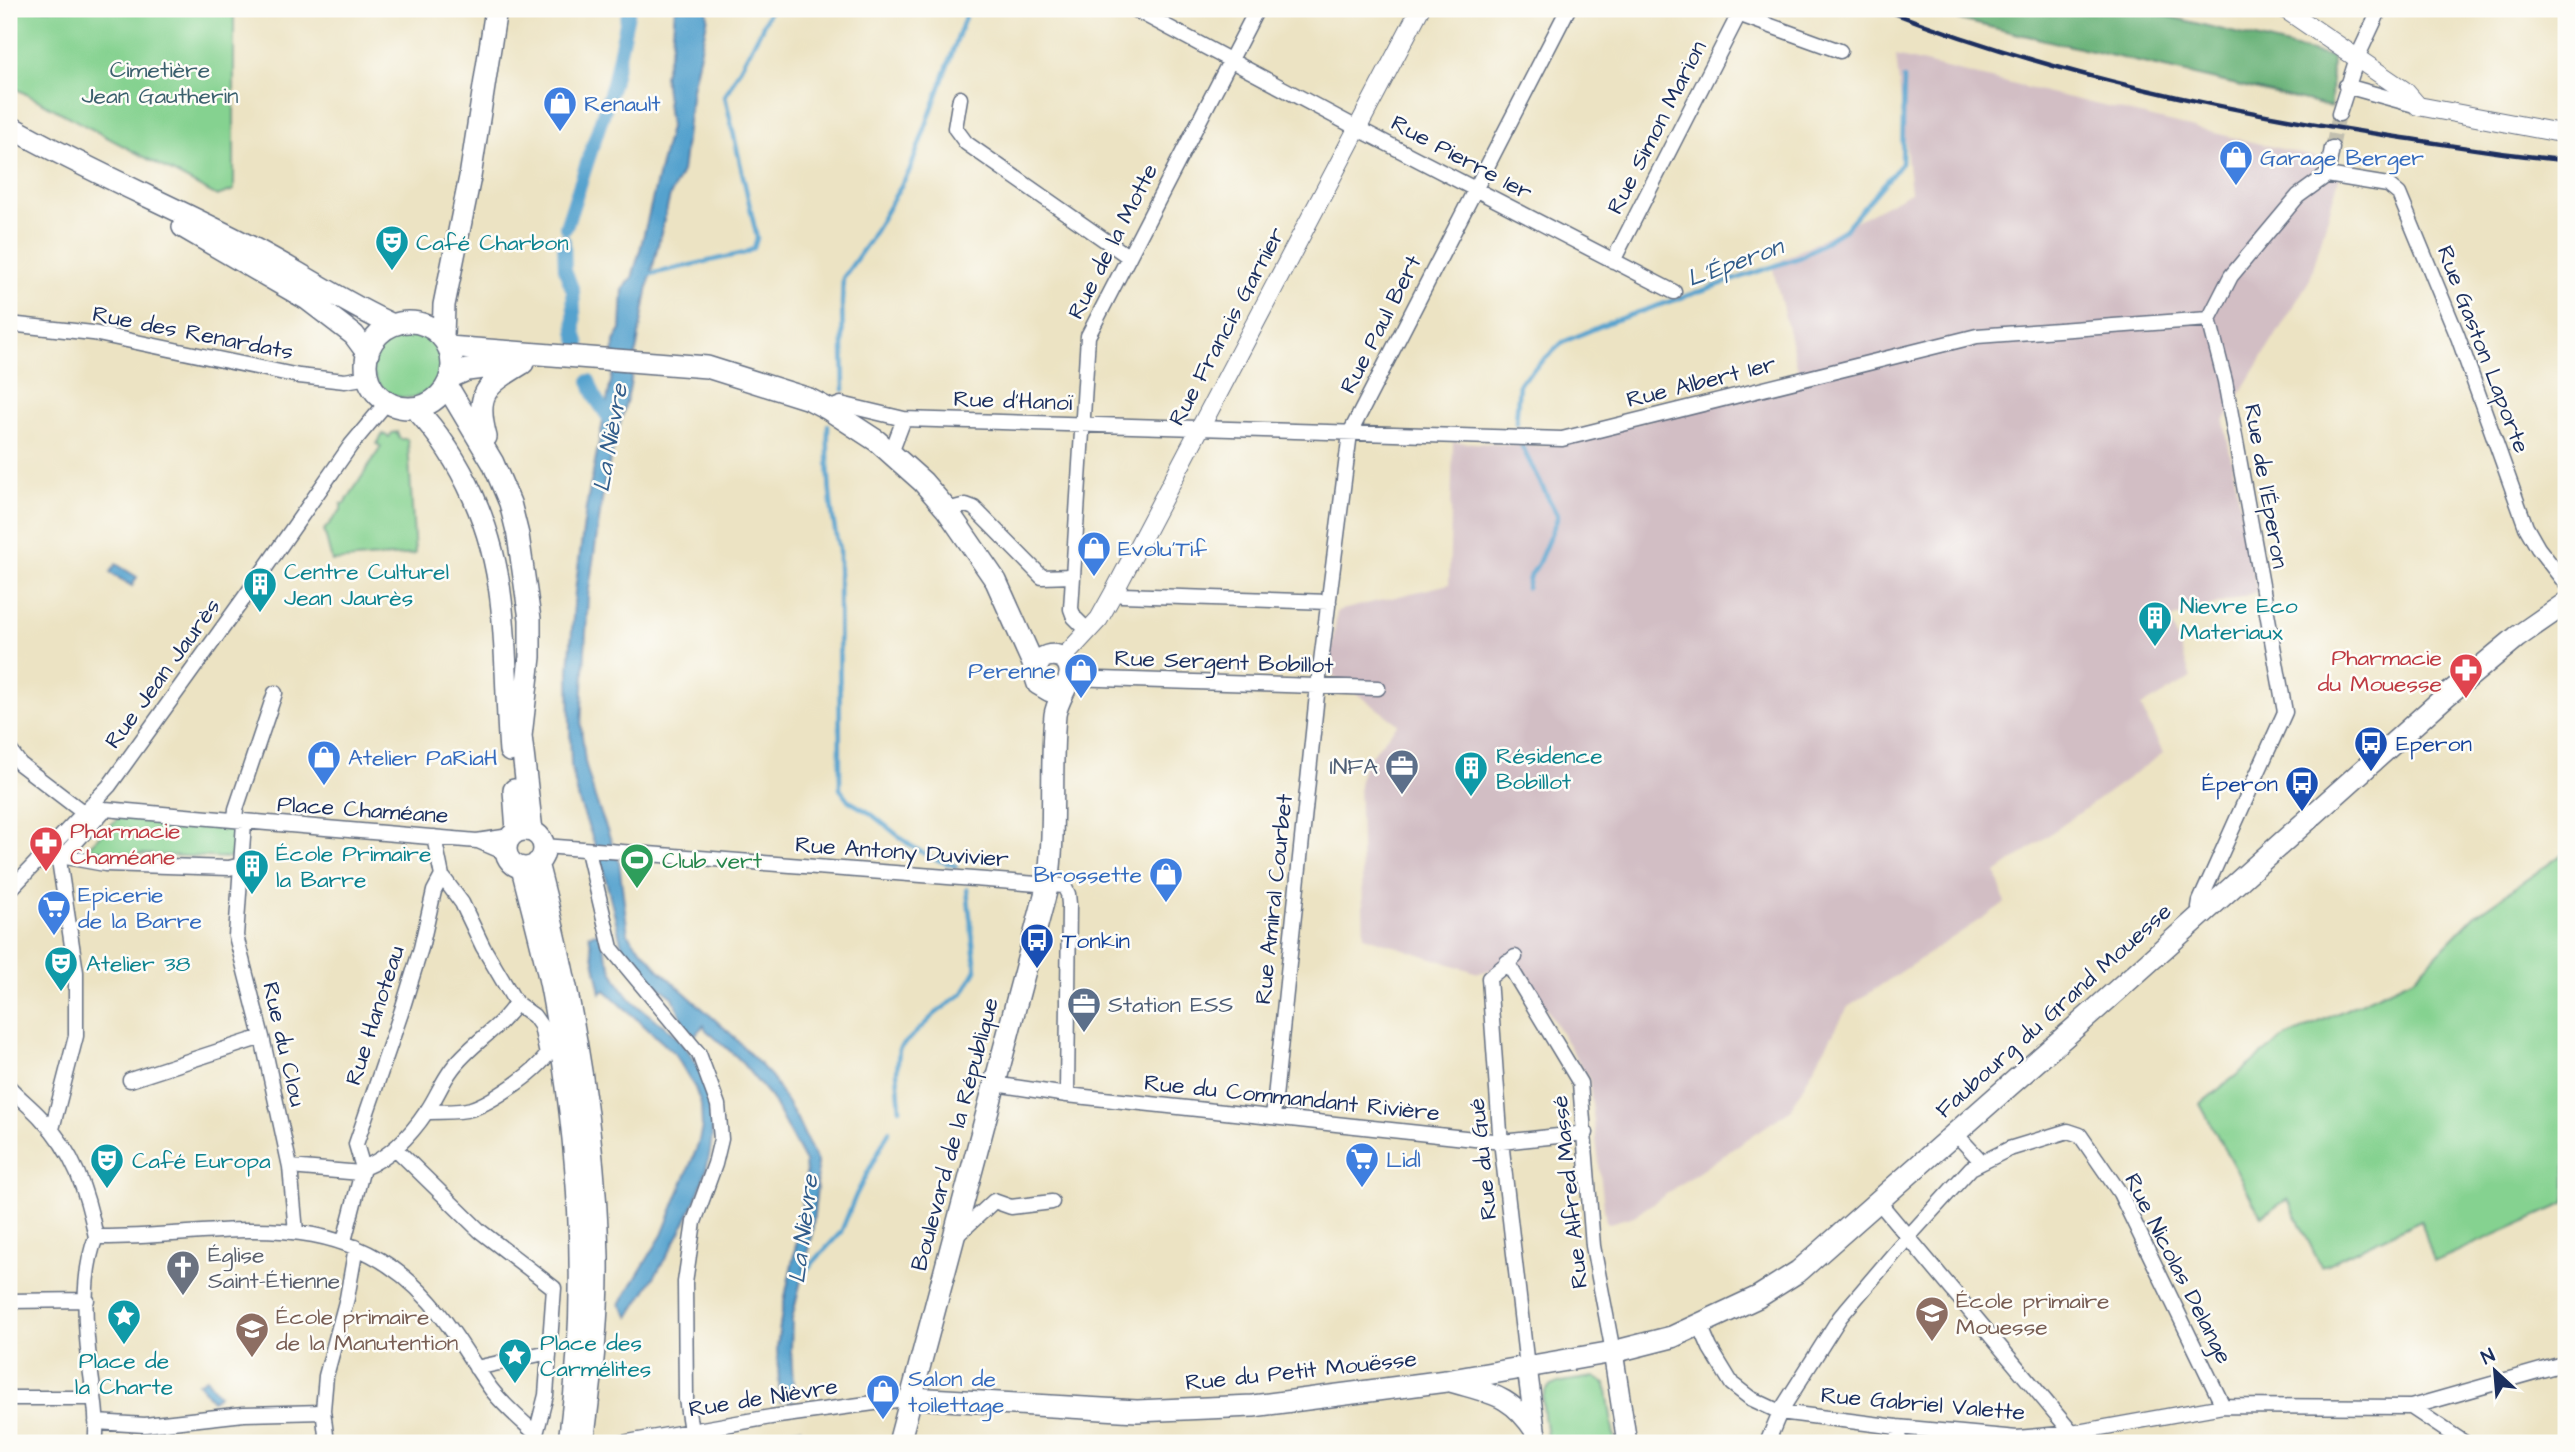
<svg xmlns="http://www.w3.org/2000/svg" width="2575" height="1452" font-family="'Architects Daughter',sans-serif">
<rect width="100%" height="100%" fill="#fdfcf7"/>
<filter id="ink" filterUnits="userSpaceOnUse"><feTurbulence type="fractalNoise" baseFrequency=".0143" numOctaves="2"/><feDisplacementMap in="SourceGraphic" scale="14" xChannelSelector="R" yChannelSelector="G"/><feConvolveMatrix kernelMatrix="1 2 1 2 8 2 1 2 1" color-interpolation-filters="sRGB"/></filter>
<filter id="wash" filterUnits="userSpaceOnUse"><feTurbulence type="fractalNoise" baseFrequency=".00686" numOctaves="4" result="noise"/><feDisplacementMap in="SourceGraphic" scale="28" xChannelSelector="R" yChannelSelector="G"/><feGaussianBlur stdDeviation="1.57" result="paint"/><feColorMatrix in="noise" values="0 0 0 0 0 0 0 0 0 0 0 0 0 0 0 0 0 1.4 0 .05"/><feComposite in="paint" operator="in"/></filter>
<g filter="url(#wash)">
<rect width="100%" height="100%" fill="#ece3c3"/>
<path fill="#d2bec4" d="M 1896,56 L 2343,164 L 2310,279 L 2224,421 L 2257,592 L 2170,619 L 2191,678 L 2141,707 L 2163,753 L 1996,873 L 2005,903 L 1848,1007 L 1790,1110 L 1634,1216 L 1606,1224 L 1589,1079 L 1519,963 L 1478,973 L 1364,936 L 1359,784 L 1365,762 L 1398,724 L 1329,673 L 1337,611 L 1449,584 L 1453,442 L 1543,446 L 1801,382 L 1772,265 L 1911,192 Z"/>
<path fill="#85d290" stroke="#508077" stroke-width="2" d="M 9,9 L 234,9 L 234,190 L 217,196 L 9,85 Z
M372 363a35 35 0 1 1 70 0a35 35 0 1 1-70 0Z
M 397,432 L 400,439 L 407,439 L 408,443 L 415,554 L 332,561 L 324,530 L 341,510 L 341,504 L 345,503 L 381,447 L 377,444 L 383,434 L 389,437 L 392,433 Z
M 121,815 L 234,825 L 236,829 L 233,854 L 230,858 L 135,854 L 131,860 L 85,856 L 86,849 Z
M 2566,852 L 2566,1203 L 2434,1262 L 2421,1220 L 2321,1267 L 2288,1199 L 2261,1216 L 2200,1104 L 2282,1039 L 2414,978 L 2474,916 Z
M 1594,1377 L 1606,1384 L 1615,1443 L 1548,1443 C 1540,1385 1533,1385 1594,1377 Z"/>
<path fill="#6cb47a" stroke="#44726c" stroke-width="2" d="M 1931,9 L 2139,9 L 2332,57 L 2331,107 L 1964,21 Z"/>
<path fill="#55a2ce" stroke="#386896" stroke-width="2" d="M 675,9 L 707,9 L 708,17 L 692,89 L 682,172 L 670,196 L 664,220 L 647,291 L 629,391 L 605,479 L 588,596 L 581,726 L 585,762 L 595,798 L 619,862 L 628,934 C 636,947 650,955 658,969 L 731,1034 L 771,1076 L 796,1117 L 817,1162 L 817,1187 L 812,1233 L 792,1319 L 791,1350 L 794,1400 L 780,1402 L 777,1347 L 782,1311 L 800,1226 L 806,1174 L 805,1162 L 771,1098 L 738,1058 L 706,1030 L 704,1025 L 694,1036 L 685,1027 L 673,997 L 648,979 L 623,950 L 602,864 L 579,801 L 571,765 L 570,729 L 569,670 L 575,591 L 586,508 L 613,371 L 614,341 L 621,330 L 623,289 L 632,278 L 640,250 L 670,127 L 664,75 L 672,44 Z
M 116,564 L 137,577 L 132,586 L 110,573 Z
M 596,933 L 599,933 C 608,961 616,988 639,1007 C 655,1020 666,1025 680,1041 C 757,1129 679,1237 629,1317 L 620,1304 L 662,1235 L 698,1145 L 702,1127 L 701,1105 L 695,1088 L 675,1054 L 605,990 L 601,993 L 589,935 Z
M 206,1378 L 219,1395 L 212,1400 L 198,1383 Z
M 800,1428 L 801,1443 L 782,1443 L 781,1431 Z"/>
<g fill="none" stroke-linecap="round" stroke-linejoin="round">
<path stroke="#55a2ce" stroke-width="4.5" d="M 646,275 L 745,253 L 754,248 L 757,238 L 725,96 L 761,30 L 770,9
M 844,390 L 842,303 L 843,278 L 869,241 L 910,170 L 968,9
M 1516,423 L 1519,383 L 1563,342 L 1613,321 L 1801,257 L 1844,230 L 1902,163 L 1904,79
M 828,425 C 827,467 829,508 839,549 L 840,789 L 849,801 L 870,813 L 911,846 L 932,858 L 956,866
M 1522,447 L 1558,517 L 1538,564 L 1529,578 L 1527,588
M 900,1109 L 897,1072 L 899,1049 L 935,1014 L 963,993 L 976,970 L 967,889
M 799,1278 L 841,1232 L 856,1195 L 889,1131"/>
<path stroke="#55a2ce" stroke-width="14" d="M 566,227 L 613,84 L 629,9
M 564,241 L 565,270 L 573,291 L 575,332 L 579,345
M 589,381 L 596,399 L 611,421"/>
</g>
</g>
<g filter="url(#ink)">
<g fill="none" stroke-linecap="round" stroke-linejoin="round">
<path stroke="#c2bfaf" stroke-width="14" stroke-dasharray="14 7" stroke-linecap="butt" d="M 2332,148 L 2339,114"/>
<g stroke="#646e81" stroke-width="17">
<path id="minor" d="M 1134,9 L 1357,128 L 1674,292
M 1724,9 L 1840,51
M 2346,86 L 2418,106
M 960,98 L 955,128 L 966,143 L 1129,257
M 2339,114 L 2357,58 L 2380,9
M 2327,175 L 2388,185 L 2399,194 L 2458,337 L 2526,527 L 2538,548 L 2566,584
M 2327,175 L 2332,148
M 1613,261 L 1739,14
M 9,324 L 93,333 L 299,376 L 345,381 L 368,377
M 828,409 L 841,404 L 904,419 L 1562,439 L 1977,336 L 2209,319
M 891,453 L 904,419
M 947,510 L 966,505 L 974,508 L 1042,577 L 1073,576
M 1114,592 L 1122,595 L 1329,602
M 1088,631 L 1074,617 L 1071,609 L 1088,336 L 1257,9
M 1070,678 L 1378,688
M 9,749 L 20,764 L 84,813
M 93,803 L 97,808 L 105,809 L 477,841 L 510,836
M 235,820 L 236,809 L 275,693
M 478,841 L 506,853
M 544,846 L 1064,886 L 1068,894 L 1069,904 L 1067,1095
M 49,850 L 59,860 L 76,972 L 76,1036 L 52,1129
M 588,851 L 611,948 L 699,1054 L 718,1105 L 721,1139 L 715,1164 L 694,1222 L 685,1282 L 686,1399 L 691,1431
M 66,857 L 67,852 L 105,809
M 59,860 L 66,857 L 105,864 L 229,868 L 241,865 L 244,823
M 241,865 L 236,936 L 262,1037 L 290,1167 L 296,1232
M 9,891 L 109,786 L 247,594 L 351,445 L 387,402
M 2204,911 L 2199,907 L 2200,901 L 2285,712 L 2225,381 L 2209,319 L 2231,276 L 2298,196 L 2327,175
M 1515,957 L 1489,978 L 1500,1132 L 1527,1367
M 1507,962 L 1580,1083 L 1593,1246 L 1613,1352
M 130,1080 L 262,1037
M 995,1084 L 1067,1095 L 1502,1142 L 1586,1133
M 9,1087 C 19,1098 31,1107 41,1118 C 74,1152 87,1192 96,1237
M 427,1112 C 440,1111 458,1113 471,1109 C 492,1102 535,1073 547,1055 L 541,1026 L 534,1016 L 516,1003 L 483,947 L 462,903 L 442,876 L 434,837
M 1273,1117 L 1318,685 L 1350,433 L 1568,9
M 1955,1133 L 1981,1161
M 396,1149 L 480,1231 L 554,1288 L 546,1395 L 536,1434 L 540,1443
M 290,1167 L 361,1173
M 363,1168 L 356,1144 L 401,1013 L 421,948 L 434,891 L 442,876
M 1878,1201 L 2072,1433
M 96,1237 C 217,1239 337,1196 430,1302 C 453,1328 470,1360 491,1389 C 504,1406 520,1419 536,1434
M 954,1238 L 994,1201 L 1011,1207 L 1052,1202
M 344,1241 L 363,1168 C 390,1157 411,1135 427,1111 C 436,1098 442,1082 452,1069 C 470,1044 500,1029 516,1003
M 9,1301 L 87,1300
M 1700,1325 L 1710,1348 L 1732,1384 L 1750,1398 L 1780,1412 L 1897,1427 L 2017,1438 L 2072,1433 L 2223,1406 L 2411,1407 L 2465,1443
M 476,1368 L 549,1352
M 9,1398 L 94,1398
M 2411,1407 L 2566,1363
M 96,1422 L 145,1425 L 244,1414 L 323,1412
M 1897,1427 L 1901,1443
M 95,1443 C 99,1418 93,1392 90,1367 C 85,1327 81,1275 96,1237
M 327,1443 L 323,1410 L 326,1376 L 347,1298 L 356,1247
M 622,1443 L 771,1417 L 911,1398
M 1767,1443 L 1780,1412 L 1840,1317 L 1909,1236 L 1971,1168 L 2009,1149 L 2068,1131 L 2080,1135 L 2120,1193 L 2223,1406"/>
</g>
<g stroke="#646e81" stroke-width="20">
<path id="tertiary" d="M 2285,9 L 2405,91 L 2418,106 L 2566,134
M 1063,658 L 1099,619 L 1114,592 L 1420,9"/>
</g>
<g stroke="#646e81" stroke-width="22">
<path id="secondary" d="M 1613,1352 L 1627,1443
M 1527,1367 L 1535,1429
M 1447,1381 C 1490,1394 1510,1393 1536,1433"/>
</g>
<g stroke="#646e81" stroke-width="24">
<path id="primary" d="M 9,126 C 85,169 165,203 243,243 C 294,268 341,302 393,325
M 183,227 L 307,299 L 354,335 L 368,354
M366 365a43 43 0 1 1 86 0a43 43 0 1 1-86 0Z
M 443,337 L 444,305 L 470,177 L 496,9
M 448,347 L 707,367 L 809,399 L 828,409 L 877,441 L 923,482 L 947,510 L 996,581 L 1035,668
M 451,377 L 467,370 L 517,364
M 447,386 L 493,463 L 510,503 L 518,535 L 530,619 L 530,657 L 521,736 L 532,831
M 415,408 C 464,460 493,529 501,600 C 507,650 506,701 510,751
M 486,437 C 474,392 487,385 523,363
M 514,790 L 517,831
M506 849a19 19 0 1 1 38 0a19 19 0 1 1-38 0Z
M 537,863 C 571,992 595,1124 598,1257 C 599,1320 591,1381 583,1443
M 522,868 C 532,909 544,950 552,992 C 579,1141 590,1284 570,1434
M 911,1398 L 1137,1411 L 1253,1406 L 1446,1381 L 1613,1352 L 1672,1337 L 1758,1297 L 1799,1271 L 2095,1010 L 2446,696 L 2517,637 L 2566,603
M 899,1443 L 1048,884 C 1056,828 1050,772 1055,715 C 1057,700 1072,681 1070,670 C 1068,655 1052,652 1041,659 L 1034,672 L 1038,684 L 1050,691 L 1064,687"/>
</g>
<use href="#minor" stroke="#fff" stroke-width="14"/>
<use href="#tertiary" stroke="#fff" stroke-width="18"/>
<use href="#secondary" stroke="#fff" stroke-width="19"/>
<use href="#primary" stroke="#fff" stroke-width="21"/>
<path stroke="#1b2f5e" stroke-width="4.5" d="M 1883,9 C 2049,74 2227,112 2403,138 C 2457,146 2511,156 2566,160"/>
</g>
</g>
<defs>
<g id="shop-pin" transform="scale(1.75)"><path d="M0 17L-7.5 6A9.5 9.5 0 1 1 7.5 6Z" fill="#3f7fe0" stroke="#fdfcf7"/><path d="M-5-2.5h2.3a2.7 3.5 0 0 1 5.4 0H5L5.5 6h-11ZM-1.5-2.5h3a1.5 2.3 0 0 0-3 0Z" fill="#fff"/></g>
<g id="theatre-pin" transform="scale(1.75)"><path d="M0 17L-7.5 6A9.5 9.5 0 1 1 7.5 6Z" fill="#0f9aa8" stroke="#fdfcf7"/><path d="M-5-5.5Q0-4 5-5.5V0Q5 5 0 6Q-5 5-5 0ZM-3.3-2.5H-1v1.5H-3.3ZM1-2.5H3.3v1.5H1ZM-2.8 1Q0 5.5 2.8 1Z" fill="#fff"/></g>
<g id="building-pin" transform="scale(1.75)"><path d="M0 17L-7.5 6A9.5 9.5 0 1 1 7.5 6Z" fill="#0f9aa8" stroke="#fdfcf7"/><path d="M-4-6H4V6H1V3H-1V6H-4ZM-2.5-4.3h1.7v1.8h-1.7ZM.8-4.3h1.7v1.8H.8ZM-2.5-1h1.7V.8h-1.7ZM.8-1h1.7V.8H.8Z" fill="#fff"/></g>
<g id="pharmacy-pin" transform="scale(1.75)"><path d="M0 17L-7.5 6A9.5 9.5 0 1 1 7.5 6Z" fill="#e0444e" stroke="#fdfcf7"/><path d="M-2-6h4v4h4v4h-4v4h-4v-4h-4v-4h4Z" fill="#fff"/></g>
<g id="bus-pin" transform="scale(1.75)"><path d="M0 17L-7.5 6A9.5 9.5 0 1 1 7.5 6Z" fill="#1a4fb4" stroke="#fdfcf7"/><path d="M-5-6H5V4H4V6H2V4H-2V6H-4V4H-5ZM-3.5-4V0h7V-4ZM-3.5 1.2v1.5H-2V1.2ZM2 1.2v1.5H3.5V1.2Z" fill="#fff"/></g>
<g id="office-pin" transform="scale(1.75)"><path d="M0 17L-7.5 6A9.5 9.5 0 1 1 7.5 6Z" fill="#5c6f8a" stroke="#fdfcf7"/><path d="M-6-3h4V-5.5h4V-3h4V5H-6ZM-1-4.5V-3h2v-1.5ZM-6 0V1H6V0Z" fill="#fff"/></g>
<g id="stadium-pin" transform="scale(1.75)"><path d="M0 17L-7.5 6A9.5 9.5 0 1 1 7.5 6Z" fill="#2e9e5b" stroke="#fdfcf7"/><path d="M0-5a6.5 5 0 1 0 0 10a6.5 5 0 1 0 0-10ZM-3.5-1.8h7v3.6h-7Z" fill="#fff"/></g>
<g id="supermarket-pin" transform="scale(1.75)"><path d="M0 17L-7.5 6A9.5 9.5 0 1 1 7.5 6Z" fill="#3f7fe0" stroke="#fdfcf7"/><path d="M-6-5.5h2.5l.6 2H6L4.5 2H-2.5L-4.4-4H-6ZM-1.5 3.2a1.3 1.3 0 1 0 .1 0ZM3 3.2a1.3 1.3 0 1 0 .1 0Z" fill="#fff"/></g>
<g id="church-pin" transform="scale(1.75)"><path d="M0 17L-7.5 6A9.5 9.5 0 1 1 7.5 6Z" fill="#6b7280" stroke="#fdfcf7"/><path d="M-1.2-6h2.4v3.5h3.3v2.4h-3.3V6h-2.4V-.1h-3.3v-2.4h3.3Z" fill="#fff"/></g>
<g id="school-pin" transform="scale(1.75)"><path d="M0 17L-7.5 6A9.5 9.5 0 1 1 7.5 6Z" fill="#8d6e63" stroke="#fdfcf7"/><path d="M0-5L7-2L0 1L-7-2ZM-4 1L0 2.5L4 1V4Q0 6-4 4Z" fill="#fff"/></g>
<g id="sight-pin" transform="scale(1.75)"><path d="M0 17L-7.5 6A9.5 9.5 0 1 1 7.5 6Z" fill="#0f9aa8" stroke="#fdfcf7"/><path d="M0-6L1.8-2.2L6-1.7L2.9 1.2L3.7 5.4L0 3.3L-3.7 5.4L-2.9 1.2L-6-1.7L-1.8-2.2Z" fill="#fff"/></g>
</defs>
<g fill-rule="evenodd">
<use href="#shop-pin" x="560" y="103"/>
<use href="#shop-pin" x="2236" y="157"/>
<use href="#theatre-pin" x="392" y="242"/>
<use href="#shop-pin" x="1094" y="548"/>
<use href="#building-pin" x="260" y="584"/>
<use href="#building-pin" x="2155" y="618"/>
<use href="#shop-pin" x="1081" y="670"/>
<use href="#pharmacy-pin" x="2466" y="670"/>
<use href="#bus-pin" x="2371" y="743"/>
<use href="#shop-pin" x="324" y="757"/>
<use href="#office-pin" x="1402" y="766"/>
<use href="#building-pin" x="1471" y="768"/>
<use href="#bus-pin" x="2302" y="783"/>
<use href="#pharmacy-pin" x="46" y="843"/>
<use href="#stadium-pin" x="637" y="860"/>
<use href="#building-pin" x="252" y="866"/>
<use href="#shop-pin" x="1166" y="874"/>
<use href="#supermarket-pin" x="54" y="907"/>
<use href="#bus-pin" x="1037" y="940"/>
<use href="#theatre-pin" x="61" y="963"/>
<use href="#office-pin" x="1084" y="1004"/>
<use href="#supermarket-pin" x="1362" y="1159"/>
<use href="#theatre-pin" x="107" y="1160"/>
<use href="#church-pin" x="183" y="1267"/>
<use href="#school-pin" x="1932" y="1313"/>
<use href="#sight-pin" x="124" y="1316"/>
<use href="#school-pin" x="252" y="1329"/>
<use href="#sight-pin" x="515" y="1355"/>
<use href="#shop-pin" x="883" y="1391"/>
</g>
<g text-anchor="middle" stroke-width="5" stroke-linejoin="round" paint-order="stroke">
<g font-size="23" fill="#3b606d" stroke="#fdfcf7">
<text x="160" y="77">Cimetière<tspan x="160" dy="26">Jean Gautherin</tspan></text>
</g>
<g font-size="23" fill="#366cbe" stroke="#fdfcf7" text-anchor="start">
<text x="584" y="111">Renault</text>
<text x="2260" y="165">Garage Berger</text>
<text x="1118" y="556">Evolu'Tif</text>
<text x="1056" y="678" text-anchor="end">Perenne</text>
<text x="348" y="765">Atelier PaRiaH</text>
<text x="1142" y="882" text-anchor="end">Brossette</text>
<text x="78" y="902">Epicerie<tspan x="78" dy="26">de la Barre</tspan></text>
<text x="1386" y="1167">Lidl</text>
<text x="908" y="1386">Salon de<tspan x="908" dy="26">toilettage</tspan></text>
</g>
<g font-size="23" fill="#1b2f5e" stroke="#fdfcf7">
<text transform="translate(1656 127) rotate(-63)" y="8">Rue Simon Marion</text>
<text transform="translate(1462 157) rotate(28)" y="8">Rue Pierre 1er</text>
<text transform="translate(1112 241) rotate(-63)" y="8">Rue de la Motte</text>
<text transform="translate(1380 324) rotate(-63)" y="8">Rue Paul Bert</text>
<text transform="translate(1226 326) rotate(-62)" y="8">Rue Francis Garnier</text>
<text transform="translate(193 332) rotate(11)" y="8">Rue des Renardats</text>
<text transform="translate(2484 349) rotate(69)" y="8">Rue Gaston Laporte</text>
<text transform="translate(1701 381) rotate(-14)" y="8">Rue Albert 1er</text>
<text transform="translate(1013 400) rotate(2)" y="8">Rue d'Hanoï</text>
<text transform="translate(2267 486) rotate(80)" y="8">Rue de l'Éperon</text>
<text transform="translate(1224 661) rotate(2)" y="8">Rue Sergent Bobillot</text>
<text transform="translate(162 673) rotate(-54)" y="8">Rue Jean Jaurès</text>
<text transform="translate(363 809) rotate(4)" y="8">Place Chaméane</text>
<text transform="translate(902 851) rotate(4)" y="8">Rue Antony Duvivier</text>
<text transform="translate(1273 899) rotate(-84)" y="8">Rue Amiral Courbet</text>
<text transform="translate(2053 1010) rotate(-42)" y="8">Faubourg du Grand Mouesse</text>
<text transform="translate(374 1015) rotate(-72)" y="8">Rue Hanoteau</text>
<text transform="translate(285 1044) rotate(77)" y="8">Rue du Clou</text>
<text transform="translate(1292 1097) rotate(6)" y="8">Rue du Commandant Rivière</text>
<text transform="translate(954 1134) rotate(-75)" y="8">Boulevard de la République</text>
<text transform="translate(1482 1159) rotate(-96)" y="8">Rue du Gué</text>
<text transform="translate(1569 1192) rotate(-96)" y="8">Rue Alfred Massé</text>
<text transform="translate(2179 1268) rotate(63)" y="8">Rue Nicolas Delange</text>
<text transform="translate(1301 1370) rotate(-6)" y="8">Rue du Petit Mouësse</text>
<text transform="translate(763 1397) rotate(-9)" y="8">Rue de Nièvre</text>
<text transform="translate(1923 1403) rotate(5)" y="8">Rue Gabriel Valette</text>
</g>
<g font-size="23" fill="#0d838f" stroke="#fdfcf7" text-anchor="start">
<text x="416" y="250">Café Charbon</text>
<text x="284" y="579">Centre Culturel<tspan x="284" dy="26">Jean Jaurès</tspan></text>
<text x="2180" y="613">Nievre Eco<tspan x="2180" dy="26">Materiaux</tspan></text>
<text x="1496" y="763">Résidence<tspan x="1496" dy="26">Bobillot</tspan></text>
<text x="276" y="861">École Primaire<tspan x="276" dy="26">la Barre</tspan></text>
<text x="86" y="971">Atelier 38</text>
<text x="132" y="1168">Café Europa</text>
<text x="540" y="1350">Place des<tspan x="540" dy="26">Carmélites</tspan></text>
<text x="124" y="1368" text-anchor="middle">Place de<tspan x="124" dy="26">la Charte</tspan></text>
</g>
<g font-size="23" fill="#be3a42" stroke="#fdfcf7" text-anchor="end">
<text x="2442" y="665">Pharmacie<tspan x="2442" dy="26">du Mouesse</tspan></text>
<text x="70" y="838" text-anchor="start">Pharmacie<tspan x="70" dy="26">Chaméane</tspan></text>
</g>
<g font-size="23" fill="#164399" stroke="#fdfcf7" text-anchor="start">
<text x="2396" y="751">Eperon</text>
<text x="2278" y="791" text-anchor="end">Éperon</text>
<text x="1062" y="948">Tonkin</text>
</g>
<g font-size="23" fill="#4e5e75" stroke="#fdfcf7" text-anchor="end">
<text x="1378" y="774">INFA</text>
<text x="1108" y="1012" text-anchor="start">Station ESS</text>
</g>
<g font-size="23" fill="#27864d" stroke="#fdfcf7" text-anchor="start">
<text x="662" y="868">Club vert</text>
</g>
<g font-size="23" fill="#5b616d" stroke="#fdfcf7" text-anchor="start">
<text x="208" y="1262">Église<tspan x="208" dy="26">Saint-Étienne</tspan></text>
</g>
<g font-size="23" fill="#785e54" stroke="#fdfcf7" text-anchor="start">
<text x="1956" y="1308">École primaire<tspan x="1956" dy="26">Mouesse</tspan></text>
<text x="276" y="1324">École primaire<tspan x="276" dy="26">de la Manutention</tspan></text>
</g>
<g font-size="24" font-style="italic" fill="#325d8b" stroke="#fdfcf7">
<text transform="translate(1735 262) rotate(-20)" y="8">L'Éperon</text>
<text transform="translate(610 438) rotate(-80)" y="8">La Nièvre</text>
<text transform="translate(803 1229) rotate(-83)" y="8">La Nièvre</text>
</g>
</g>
<rect width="2575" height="1452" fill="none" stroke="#fdfcf7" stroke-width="35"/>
<g transform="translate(2495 1371) rotate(334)" stroke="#fdfcf7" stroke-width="5" paint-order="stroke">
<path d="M0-5L12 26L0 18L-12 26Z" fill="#1b2f5e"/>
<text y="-10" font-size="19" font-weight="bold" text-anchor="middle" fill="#1b2f5e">N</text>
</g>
</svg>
